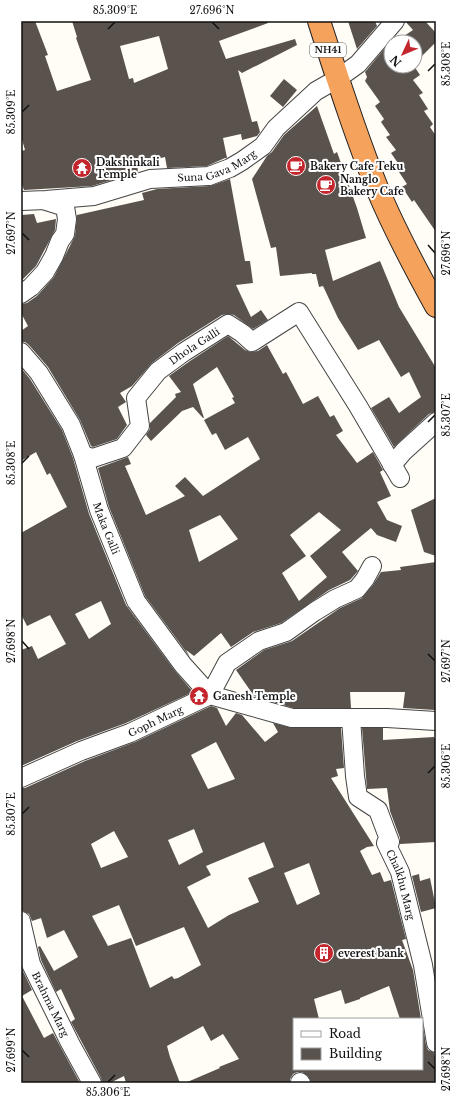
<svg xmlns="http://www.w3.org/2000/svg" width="457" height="1104" font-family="'Libre Baskerville',serif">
<rect width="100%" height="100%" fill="#fffdf5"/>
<path fill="#5a524d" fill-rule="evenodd" d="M 21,21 L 35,21 L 48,55 L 45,56 L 57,91 L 91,80 L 76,38 L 77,37 L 72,21 L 268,21 L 268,23 L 219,41 L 226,59 L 295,39 L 297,45 L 242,73 L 238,70 L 252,122 L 257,121 L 260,132 L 257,136 L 242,140 L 241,134 L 223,138 L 227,158 L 225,158 L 207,166 L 167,168 L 165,157 L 137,164 L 138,172 L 92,186 L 24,190 L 21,182 L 21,151 L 25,150 L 21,136 ZM 159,36 L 168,69 L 134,83 L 133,78 L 129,79 L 120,46 Z
M 348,21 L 375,21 L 377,26 L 357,49 Z
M 405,21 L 425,21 L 436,33 L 436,42 L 415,63 L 415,42 L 395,42 L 413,30 Z
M 391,44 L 391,66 L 414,66 L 420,75 L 413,80 L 423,93 L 419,95 L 428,109 L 424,111 L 433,124 L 430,127 L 436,136 L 436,232 L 414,200 L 412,202 L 402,187 L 407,184 L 397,169 L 400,166 L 391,153 L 396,150 L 386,137 L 390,135 L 381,122 L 384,119 L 375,106 L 380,102 L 365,81 L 367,77 L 365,72 L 385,48 Z
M 284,79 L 297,90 L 283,107 L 270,96 Z
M 317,106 L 334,154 L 337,152 L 357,208 L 366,238 L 325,250 L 333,281 L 380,261 L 399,307 L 436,368 L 436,412 L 429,414 L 394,447 L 371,408 L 389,397 L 399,413 L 421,397 L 409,372 L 401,377 L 379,340 L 358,350 L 338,318 L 323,286 L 319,287 L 316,274 L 312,274 L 312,273 L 280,276 L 276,247 L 271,248 L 252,179 L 267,156 L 272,152 L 284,135 Z
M 230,179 L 245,261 L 250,261 L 253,283 L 236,285 L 251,317 L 261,310 L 268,320 L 253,329 L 234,315 L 228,314 L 222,315 L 178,343 L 152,363 L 132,386 L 120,393 L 126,402 L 118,407 L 127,425 L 117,439 L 93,447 L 91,446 L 80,420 L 48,367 L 29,345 L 25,342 L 21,342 L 21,331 L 28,326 L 21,313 L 21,304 L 27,303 L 37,296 L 54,277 L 75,236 L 77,215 L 144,200 L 142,193 L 157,189 L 210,186 Z
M 34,214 L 37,223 L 56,219 L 55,230 L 36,266 L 21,281 L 21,215 Z
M 228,336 L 245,350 L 251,352 L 258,351 L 267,345 L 283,374 L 286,372 L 303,404 L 318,396 L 330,417 L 334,415 L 343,431 L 336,435 L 357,463 L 373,452 L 383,470 L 380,472 L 391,496 L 377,502 L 387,520 L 402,526 L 396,542 L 377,535 L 371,528 L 342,552 L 358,571 L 350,580 L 329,590 L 281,623 L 253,632 L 231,647 L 221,633 L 194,656 L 186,650 L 190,657 L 145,596 L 109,507 L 98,468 L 128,457 L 131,464 L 125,466 L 146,515 L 185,496 L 175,486 L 185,477 L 203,496 L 260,459 L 248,437 L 225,450 L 216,433 L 212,435 L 204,420 L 235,403 L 232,398 L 234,397 L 217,367 L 193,384 L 204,418 L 203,418 L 193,407 L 182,411 L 151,441 L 146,435 L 150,429 L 150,423 L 176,397 L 175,394 L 181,392 L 169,376 L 190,361 ZM 319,512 L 341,530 L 310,556 L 327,577 L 299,601 L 282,573 L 306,556 L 290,535 ZM 220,515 L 238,539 L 199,562 L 189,530 Z
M 21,368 L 30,379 L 62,430 L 73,458 L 89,514 L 126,605 L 175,671 L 193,692 L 126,723 L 77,741 L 21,766 L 21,650 L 32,646 L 38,659 L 66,644 L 50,615 L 27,626 L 21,614 L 21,533 L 67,507 L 50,473 L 47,475 L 36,452 L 21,461 ZM 101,601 L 111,624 L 89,639 L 75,614 Z
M 436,498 L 436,556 L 424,552 L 411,510 Z
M 436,562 L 435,710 L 403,708 L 405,692 L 350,692 L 351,708 L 293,708 L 254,696 L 236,670 L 264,650 L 292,641 L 340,608 L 362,598 L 373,585 L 381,572 L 401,570 L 400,567 Z
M 211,706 L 217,708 L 226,726 L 236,713 L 242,715 L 265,742 L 278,732 L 273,723 L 292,728 L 341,728 L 344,768 L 336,769 L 338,776 L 331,778 L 374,846 L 367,847 L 360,851 L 372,875 L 380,872 L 384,882 L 391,880 L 406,939 L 402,940 L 413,970 L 421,1019 L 400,1019 L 389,986 L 360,998 L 360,999 L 345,1004 L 341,990 L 314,999 L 319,1019 L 294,1019 L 294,1069 L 422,1069 L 423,1026 L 426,1045 L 428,1050 L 434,1053 L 436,1060 L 436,1083 L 311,1083 L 308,1076 L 302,1072 L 297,1072 L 293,1074 L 290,1079 L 290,1083 L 185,1083 L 220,1068 L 219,1067 L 239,1059 L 223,1034 L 211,1041 L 203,1026 L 167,1046 L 170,1057 L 180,1083 L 126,1083 L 124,1076 L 110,1083 L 102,1083 L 101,1078 L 71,1022 L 75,1019 L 61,989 L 56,992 L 41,960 L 38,947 L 40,946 L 54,971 L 78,957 L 64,930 L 47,938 L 41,918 L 32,921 L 29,914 L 22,911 L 21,908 L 21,788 L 25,788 L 85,761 L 135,742 ZM 216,742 L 235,779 L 208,789 L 191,755 ZM 194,829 L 203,852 L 179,865 L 168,840 ZM 114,831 L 128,857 L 101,868 L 91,844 ZM 264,842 L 274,867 L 248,878 L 259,902 L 229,915 L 208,928 L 187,887 L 211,875 L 206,866 ZM 309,863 L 320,894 L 297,905 L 284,873 ZM 119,905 L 136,946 L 184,927 L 201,965 L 178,978 L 174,979 L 172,976 L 150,988 L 131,938 L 108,946 L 92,916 Z
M 362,728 L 383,728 L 383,740 L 434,737 L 434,738 L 436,738 L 436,842 L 400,844 L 400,838 L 390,811 L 387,788 L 367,789 Z
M 419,874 L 420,881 L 430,878 L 436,908 L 421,912 L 412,876 Z
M 21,967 L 32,990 L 22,996 L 44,1038 L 53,1033 L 80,1083 L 21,1083 Z"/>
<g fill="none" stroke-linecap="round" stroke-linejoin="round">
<g stroke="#444" stroke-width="20">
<g id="street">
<path id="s1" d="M 21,201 L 46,200 L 94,196 L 150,179 L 209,176 L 230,168 L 242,161 L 263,146 L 276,128 L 316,91 L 337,79 L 358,64 L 395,21"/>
<path d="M 21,294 L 31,287 L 45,272 L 54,256 L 60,241 L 65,234 L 67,219 L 65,207 L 46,201"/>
<path id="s2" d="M 21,352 L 39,373 L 71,425 L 83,455 L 99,510 L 136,601 L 183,665 L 210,695"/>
<path id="s3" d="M 83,455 L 93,458 L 123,448 L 140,426 L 136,398 L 158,371 L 184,352 L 228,324 L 242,333 L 252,342 L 299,312 L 358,406 L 400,478"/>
<path d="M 392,465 L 404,451 L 436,422"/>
<path d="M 210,695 L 227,663 L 259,641 L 286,632 L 314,612 L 335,599 L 357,589 L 365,579 L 372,566"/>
<path id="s4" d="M 351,718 L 355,776 L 358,797 L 378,810 L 390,842 L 386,843 L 400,872 L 423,965 L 436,1043"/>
<path id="s5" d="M 21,778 L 81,751 L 130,733 L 210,695 L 292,718 L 387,718 L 436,721"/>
<path id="s6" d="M 21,921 L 31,964 L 70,1043 L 92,1083"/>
<path d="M 300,1082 L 301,1083"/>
</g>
</g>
<g stroke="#222" stroke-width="24">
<path id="highway" d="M 319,21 C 337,77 355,134 377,188 C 394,229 415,268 436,306"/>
</g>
<use href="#street" stroke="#fff" stroke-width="18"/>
<use href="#highway" stroke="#f5a25d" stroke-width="22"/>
</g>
<path fill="none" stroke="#111" stroke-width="1.5" d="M 212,22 L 219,29M 108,29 L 115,22M 428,71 L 435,64M 22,112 L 29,105M 22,233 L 29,240M 428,245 L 435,253M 428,422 L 435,415M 22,463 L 29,456M 22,641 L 29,649M 428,654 L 435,661M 428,773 L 435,766M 22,814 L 29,807M 22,1050 L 29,1057M 428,1062 L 435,1069M 108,1082 L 115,1075"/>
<defs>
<g id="cafe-disc" transform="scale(1)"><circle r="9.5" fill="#c4262e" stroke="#fff"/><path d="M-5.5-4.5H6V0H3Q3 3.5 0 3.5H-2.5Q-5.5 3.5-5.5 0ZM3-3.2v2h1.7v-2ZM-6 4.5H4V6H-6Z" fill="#fff"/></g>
<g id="temple-disc" transform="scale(1)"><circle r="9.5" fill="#c4262e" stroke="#fff"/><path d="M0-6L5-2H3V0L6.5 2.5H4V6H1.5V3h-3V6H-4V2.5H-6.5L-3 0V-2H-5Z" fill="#fff"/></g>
<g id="building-disc" transform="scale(1)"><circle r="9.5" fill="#c4262e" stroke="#fff"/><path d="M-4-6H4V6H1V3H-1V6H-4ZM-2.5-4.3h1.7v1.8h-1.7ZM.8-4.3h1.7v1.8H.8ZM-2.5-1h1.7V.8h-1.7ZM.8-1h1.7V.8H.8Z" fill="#fff"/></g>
</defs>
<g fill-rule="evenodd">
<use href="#cafe-disc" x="296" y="166"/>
<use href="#temple-disc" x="82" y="168"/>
<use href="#cafe-disc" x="326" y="185"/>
<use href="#temple-disc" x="199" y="696"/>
<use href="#building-disc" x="324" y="953"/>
</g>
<g text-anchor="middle" stroke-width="4" stroke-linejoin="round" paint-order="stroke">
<rect fill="#fff" stroke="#585858" stroke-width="1" x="310" y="43" width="36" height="14" rx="3"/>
<g font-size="9" font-weight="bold" fill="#111">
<text x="328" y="53">NH41</text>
</g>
<g font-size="10" font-weight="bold" fill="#111" stroke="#fff" text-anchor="start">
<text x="96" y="166">Dakshinkali<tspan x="96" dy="12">Temple</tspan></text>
<text x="310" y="170">Bakery Cafe Teku</text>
<text x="340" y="183">Nanglo<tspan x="340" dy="12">Bakery Cafe</tspan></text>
<text x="213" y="700">Ganesh Temple</text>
<text x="338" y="957">everest bank</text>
</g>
<g font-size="10" fill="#111" stroke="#fff">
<text dy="4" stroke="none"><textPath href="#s1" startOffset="201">Suna Gava Marg</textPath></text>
<text dy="4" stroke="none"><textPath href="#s3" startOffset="177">Dhola Galli</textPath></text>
<text dy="4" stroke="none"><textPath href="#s2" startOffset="198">Maka Galli</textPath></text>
<text dy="4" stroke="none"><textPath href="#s5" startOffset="146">Goph Marg</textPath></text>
<text dy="4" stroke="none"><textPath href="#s4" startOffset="186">Chalkhu Marg</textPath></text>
<text dy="4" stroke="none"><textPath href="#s6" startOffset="89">Brahma Marg</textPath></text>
</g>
</g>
<rect width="457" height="1104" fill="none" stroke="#ffffff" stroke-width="44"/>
<rect x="293" y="1018" width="130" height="52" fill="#ffffff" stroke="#a0a0a0"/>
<rect x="301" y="1031" width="20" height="6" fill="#ffffff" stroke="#a0a0a0"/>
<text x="329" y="1038" font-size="12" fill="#111111">Road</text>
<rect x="301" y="1048" width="20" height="12" fill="#5a524d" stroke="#a0a0a0"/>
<text x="329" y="1058" font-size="12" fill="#111111">Building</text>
<g transform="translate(403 54) rotate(226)"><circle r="19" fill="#ffffff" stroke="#a0a0a0"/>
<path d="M0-3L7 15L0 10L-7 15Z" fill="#c4262e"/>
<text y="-6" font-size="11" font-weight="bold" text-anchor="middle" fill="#111111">N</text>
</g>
<rect x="22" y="22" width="413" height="1060" fill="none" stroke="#111" stroke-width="1.5"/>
<g font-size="10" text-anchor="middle" fill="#111">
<text x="115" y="14">85.309°E</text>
<text x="212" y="14">27.696°N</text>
<text transform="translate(446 64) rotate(-90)" y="4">85.308°E</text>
<text transform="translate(11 112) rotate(-90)" y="4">85.309°E</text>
<text transform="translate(11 233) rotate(-90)" y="4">27.697°N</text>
<text transform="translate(446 253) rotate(-90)" y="4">27.696°N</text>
<text transform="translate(446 415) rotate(-90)" y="4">85.307°E</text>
<text transform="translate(11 463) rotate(-90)" y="4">85.308°E</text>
<text transform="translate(11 641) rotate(-90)" y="4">27.698°N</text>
<text transform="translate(446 661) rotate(-90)" y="4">27.697°N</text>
<text transform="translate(446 766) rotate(-90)" y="4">85.306°E</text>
<text transform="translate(11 814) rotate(-90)" y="4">85.307°E</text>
<text transform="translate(11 1050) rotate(-90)" y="4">27.699°N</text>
<text transform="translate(446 1069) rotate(-90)" y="4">27.698°N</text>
<text x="108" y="1096">85.306°E</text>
</g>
</svg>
